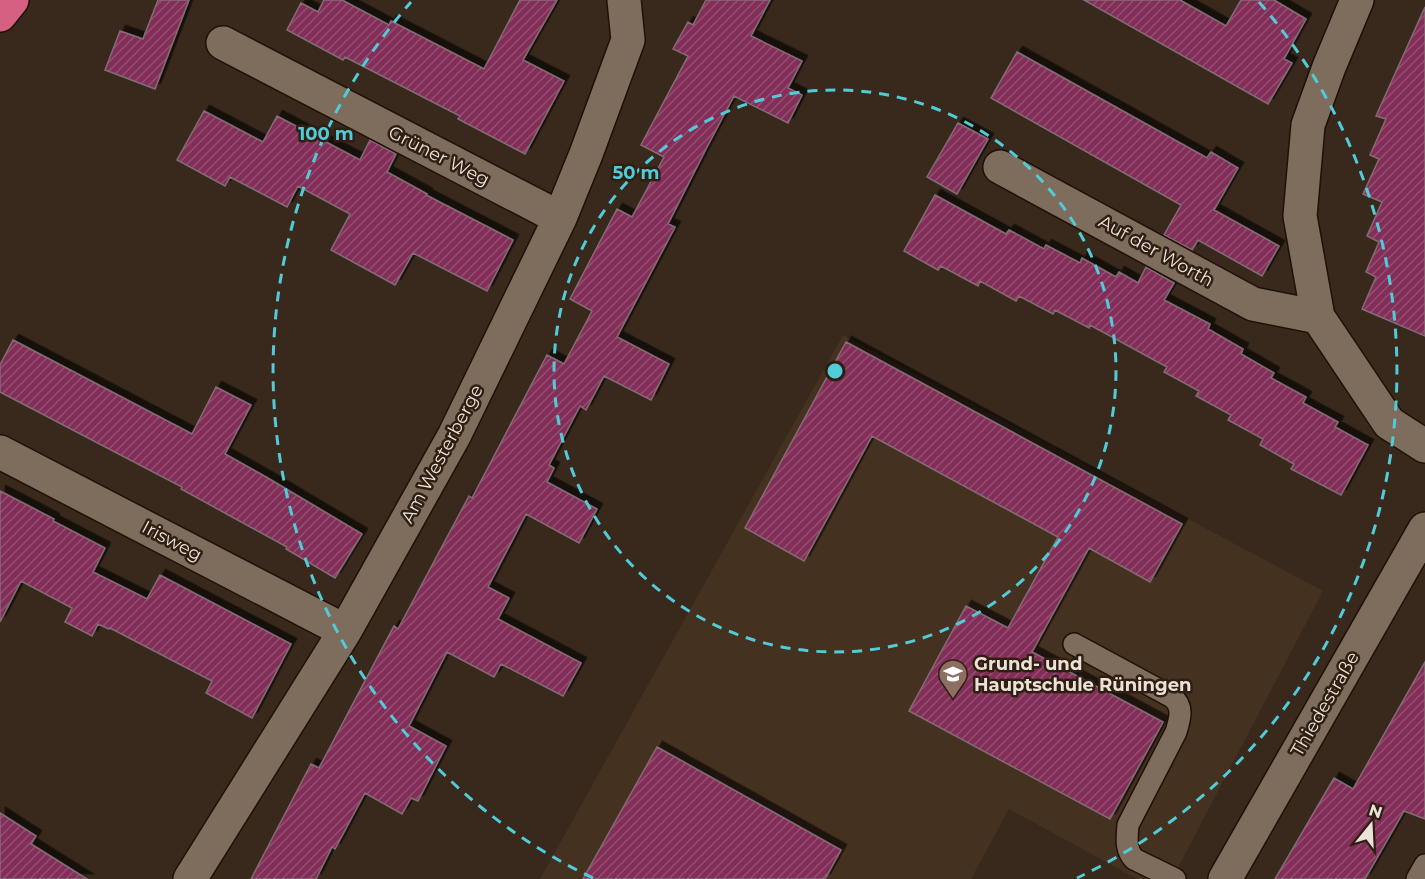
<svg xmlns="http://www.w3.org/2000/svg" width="1425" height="879" font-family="Montserrat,sans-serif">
<defs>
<pattern id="building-hatch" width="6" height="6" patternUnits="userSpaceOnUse" patternTransform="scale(1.5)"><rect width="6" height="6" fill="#832f59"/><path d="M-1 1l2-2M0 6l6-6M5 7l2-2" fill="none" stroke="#954d70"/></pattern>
<filter id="shadow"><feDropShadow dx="5.5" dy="-5.5" stdDeviation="0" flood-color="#0009"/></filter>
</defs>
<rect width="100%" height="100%" fill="#38291c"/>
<path fill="#453120" d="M 843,335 L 1323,591 L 1172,879 L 1137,879 L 1009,809 L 971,879 L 540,879 Z"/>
<path fill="url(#building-hatch)" stroke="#836c75" stroke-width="1.5" filter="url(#shadow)" d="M 158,0 L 189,0 L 155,89 L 105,70 L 120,31 L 143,39 Z
M 324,0 L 342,0 L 389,25 L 391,21 L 484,69 L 520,0 L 557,0 L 523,60 L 564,81 L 525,154 L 458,119 L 460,116 L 345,57 L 343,60 L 287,30 L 301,3 L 318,12 Z
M 706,0 L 770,0 L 751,36 L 802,61 L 788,88 L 802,95 L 788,123 L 734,96 L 706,149 L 668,224 L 675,227 L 617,337 L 669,364 L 651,400 L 604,376 L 586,410 L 580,406 L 549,465 L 554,468 L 547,482 L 597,509 L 579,543 L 526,514 L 488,587 L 509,598 L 498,619 L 581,663 L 563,696 L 501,664 L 494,677 L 447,652 L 409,726 L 446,746 L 418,801 L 411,798 L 402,814 L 365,793 L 335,849 L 332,847 L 316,879 L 251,879 L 311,764 L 319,768 L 394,626 L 398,629 L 469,496 L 472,498 L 547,355 L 564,364 L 592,311 L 570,299 L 617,209 L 632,217 L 664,157 L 641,145 L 688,56 L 673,49 L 688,22 L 693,25 Z
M 1084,0 L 1180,0 L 1226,26 L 1241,0 L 1274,0 L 1306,19 L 1284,59 L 1292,63 L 1268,104 Z
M 1425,7 L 1425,336 L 1362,309 L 1376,277 L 1366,272 L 1379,242 L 1367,236 L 1382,202 L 1363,194 L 1379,159 L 1370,155 L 1386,119 L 1376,116 Z
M 1017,52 L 1207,158 L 1211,152 L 1238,168 L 1214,210 L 1279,246 L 1262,276 L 1198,240 L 1192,250 L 1164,235 L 1181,205 L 991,98 Z
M 204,111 L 263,142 L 277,116 L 360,160 L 370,140 L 396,154 L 387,172 L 427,194 L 426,195 L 513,240 L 487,291 L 413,253 L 395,285 L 331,250 L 350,214 L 298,186 L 287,207 L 230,177 L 225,186 L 177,160 Z
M 958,123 L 988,139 L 957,194 L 927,177 Z
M 935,195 L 1006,234 L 1009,230 L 1044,249 L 1046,245 L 1080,263 L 1082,258 L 1116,277 L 1119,272 L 1138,283 L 1146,267 L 1174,283 L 1164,300 L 1210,324 L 1208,329 L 1243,349 L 1241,354 L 1274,373 L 1271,378 L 1306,397 L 1303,403 L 1338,422 L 1335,427 L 1368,445 L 1341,495 L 1291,469 L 1294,464 L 1260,445 L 1263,439 L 1228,420 L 1231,415 L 1196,396 L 1199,391 L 1164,372 L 1167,367 L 1090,325 L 1089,328 L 1055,310 L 1053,314 L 1019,296 L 1016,301 L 980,281 L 978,286 L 941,266 L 938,270 L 904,251 Z
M 13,340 L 192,434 L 216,387 L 251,405 L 225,454 L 266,477 L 362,534 L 335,578 L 286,549 L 287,547 L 181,489 L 182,487 L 0,392 L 0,365 Z
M 846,342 L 1182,524 L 1150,582 L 1089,548 L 1032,652 L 1163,722 L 1110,819 L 909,711 L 966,606 L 1008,628 L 1058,537 L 872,436 L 804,561 L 745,528 Z
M 0,491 L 54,519 L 53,521 L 105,548 L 93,572 L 147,599 L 160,575 L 291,644 L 252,718 L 206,693 L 212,681 L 110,628 L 109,629 L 98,624 L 92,636 L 65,622 L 72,608 L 21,581 L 0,622 Z
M 1425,662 L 1425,819 L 1404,811 L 1365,879 L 1275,879 L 1334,778 L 1353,789 Z
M 657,747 L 841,850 L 825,879 L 583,879 Z
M 0,813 L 36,836 L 31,844 L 87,879 L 0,879 Z"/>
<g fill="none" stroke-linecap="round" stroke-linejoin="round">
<g stroke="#1f1106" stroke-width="24">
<path id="lane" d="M 1074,644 L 1172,697 C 1184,706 1180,719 1176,732 L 1128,825 C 1127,838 1125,849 1134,859 L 1175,879
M 1417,879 L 1425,865"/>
</g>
<g stroke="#1f1106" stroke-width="36">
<path id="street" d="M 223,43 L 560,218
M 1000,167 L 1253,304 L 1318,317 L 1389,423 L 1425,446
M 1318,317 L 1300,216 L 1308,125 L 1329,67 L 1357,0
M 0,452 L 345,631
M 190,879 L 345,631 L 454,436 L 560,218 L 586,154 L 628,40 L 624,0"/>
</g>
<g stroke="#1f1106" stroke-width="36">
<path id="secondary" d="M 1225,879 L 1425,529"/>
</g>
<g stroke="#1f1106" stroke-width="36">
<path id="highway" d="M 0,15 L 12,0"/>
</g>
<use href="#lane" stroke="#7e6c5d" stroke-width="21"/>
<use href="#street" stroke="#7e6c5d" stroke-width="33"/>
<use href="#secondary" stroke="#7e6c5d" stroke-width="33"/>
<use href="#highway" stroke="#d66081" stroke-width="33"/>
</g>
<g fill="none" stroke="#52cbd9" stroke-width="3" stroke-dasharray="10 8">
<circle cx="835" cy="371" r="281"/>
<path d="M593 878A562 562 0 0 1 411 2M1259 2A562 562 0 0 1 1077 878"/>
</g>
<defs>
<g id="school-pin" transform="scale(1.5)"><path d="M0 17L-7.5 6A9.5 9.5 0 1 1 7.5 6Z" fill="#8d6e63" stroke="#2e1f12"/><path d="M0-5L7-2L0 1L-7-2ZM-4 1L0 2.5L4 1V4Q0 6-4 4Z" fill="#fff"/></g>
</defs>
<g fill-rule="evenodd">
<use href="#school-pin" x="953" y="674"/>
</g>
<g text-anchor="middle" stroke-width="5" stroke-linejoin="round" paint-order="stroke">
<g font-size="18" fill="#ece2d9" stroke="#2e1f12">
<text transform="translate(439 156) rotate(27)" y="6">Grüner Weg</text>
<text transform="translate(1156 251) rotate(29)" y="6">Auf der Worth</text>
<text transform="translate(442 454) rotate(-62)" y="6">Am Westerberge</text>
<text transform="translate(172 541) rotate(28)" y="6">Irisweg</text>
<text transform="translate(1325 704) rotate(-60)" y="6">Thiedestraße</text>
</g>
<g font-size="18" font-weight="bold" fill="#ece2d9" stroke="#2e1f12" text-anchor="start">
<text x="974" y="670">Grund- und<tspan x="974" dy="21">Hauptschule Rüningen</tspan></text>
</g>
</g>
<circle cx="835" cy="371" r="9" fill="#52cbd9" stroke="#2e1f12" stroke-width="3"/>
<g font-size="18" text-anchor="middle" font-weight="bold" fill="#52cbd9" stroke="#2e1f12" stroke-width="5" stroke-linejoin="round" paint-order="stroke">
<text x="326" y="140">100 m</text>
<text x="636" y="179">50 m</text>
</g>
<g transform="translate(1371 825) rotate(18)" stroke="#2e1f12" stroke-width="4.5" paint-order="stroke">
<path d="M0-4.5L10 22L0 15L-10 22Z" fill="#ece2d9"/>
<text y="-9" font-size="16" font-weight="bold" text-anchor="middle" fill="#ece2d9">N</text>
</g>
</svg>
